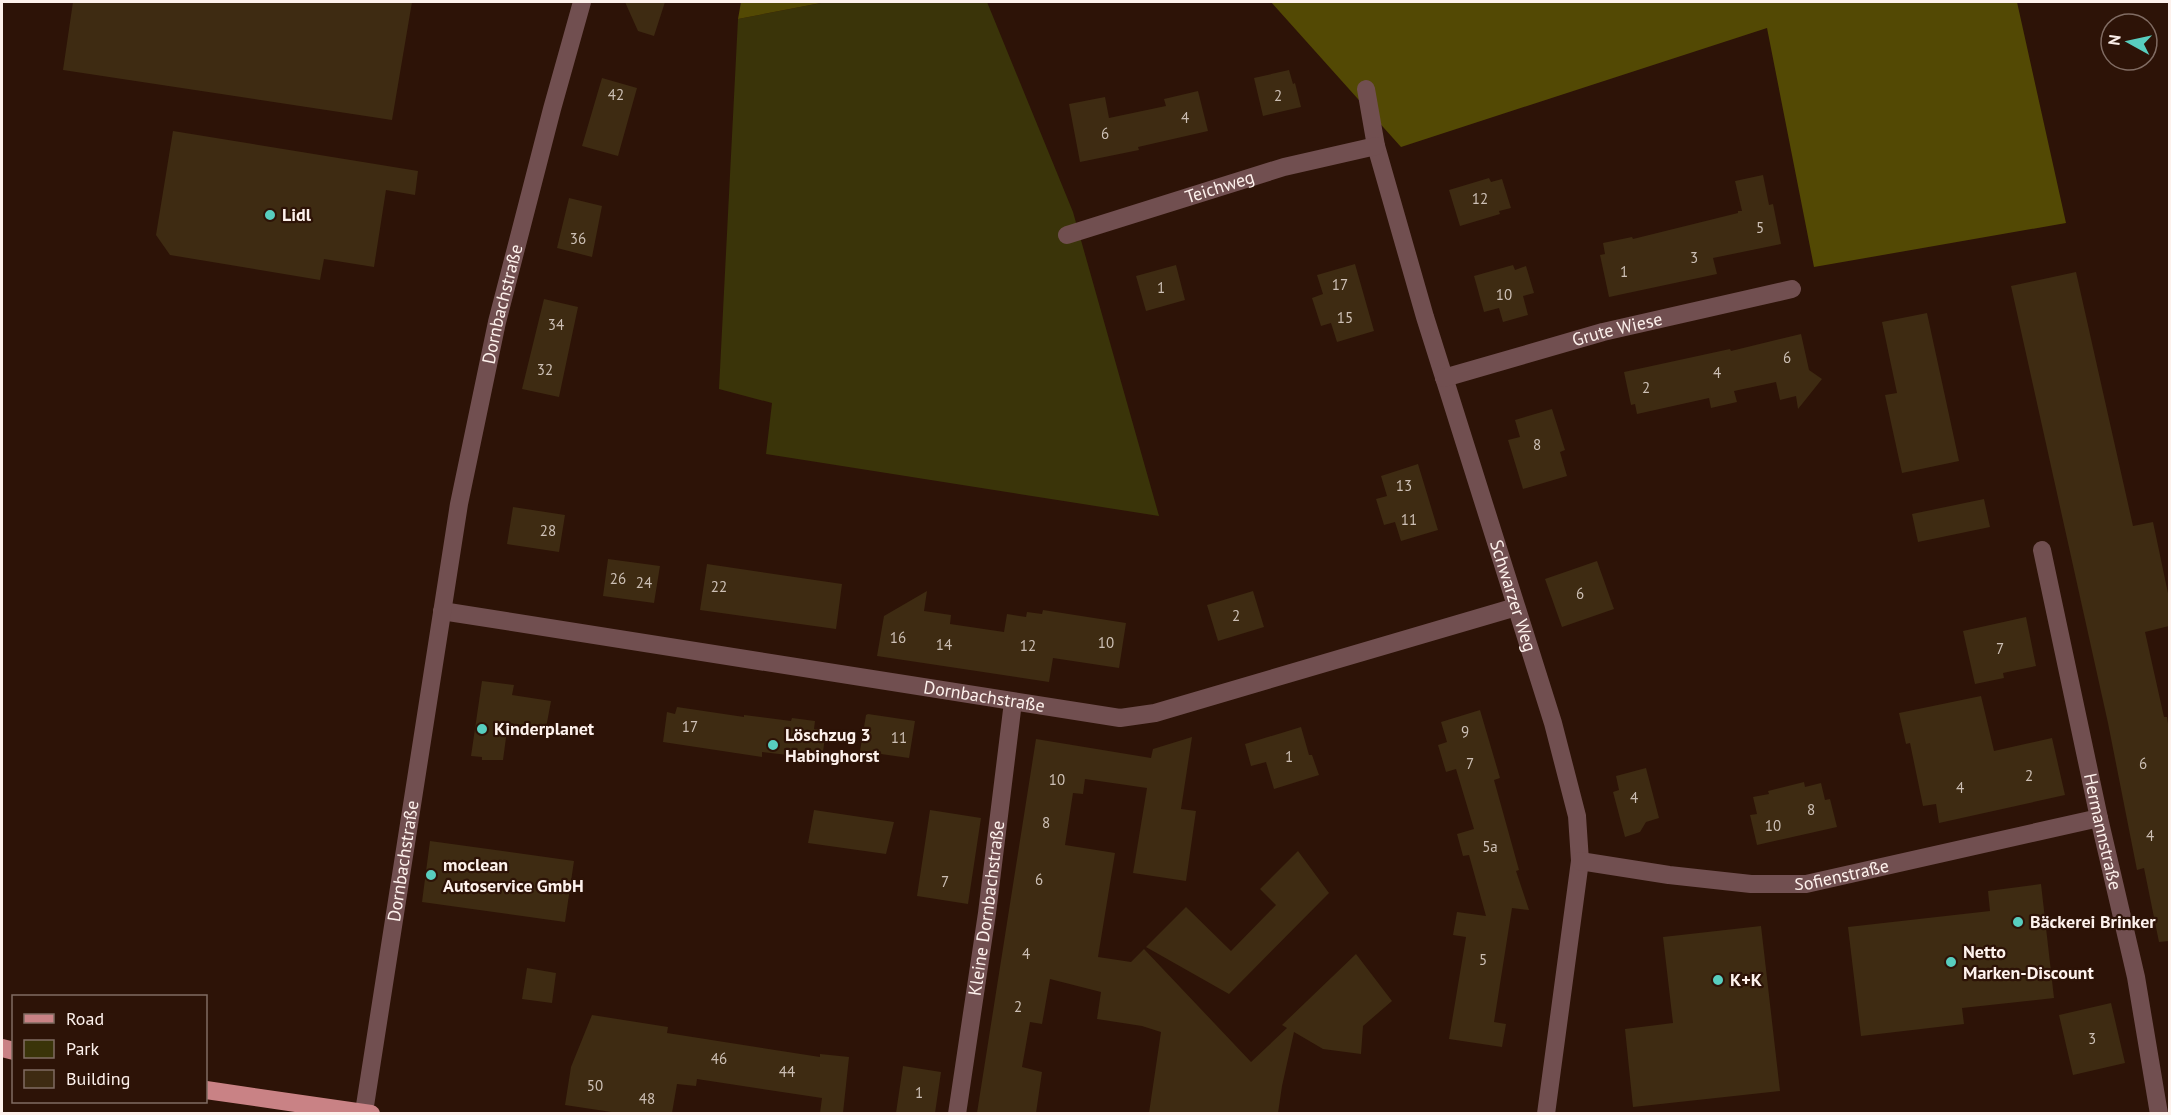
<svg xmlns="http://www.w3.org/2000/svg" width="2171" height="1115" font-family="'PT Sans',sans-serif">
<rect width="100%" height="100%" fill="#2d1307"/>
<path fill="#3a3409" d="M 826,2 L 987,2 L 1073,212 L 1159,516 L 766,454 L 772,403 L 719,389 L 738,19 Z"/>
<path fill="#534904" d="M 741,2 L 826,2 L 738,19 Z
M 1271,2 L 2017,2 L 2066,223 L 1814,267 L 1767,28 L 1401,147 Z"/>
<path fill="#3e2b12" d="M 73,2 L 412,2 L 392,120 L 63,70 Z
M 625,2 L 665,2 L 654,36 L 638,31 Z
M 1289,70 L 1293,84 L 1295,83 L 1301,107 L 1263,116 L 1254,78 Z
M 602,78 L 637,88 L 618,156 L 582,146 Z
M 1198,91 L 1208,131 L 1138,147 L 1139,150 L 1080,162 L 1069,104 L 1105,97 L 1109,118 L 1166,106 L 1164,99 Z
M 173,131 L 418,171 L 415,195 L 386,190 L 374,267 L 324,259 L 320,280 L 170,255 L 156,235 Z
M 1763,175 L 1769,205 L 1773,204 L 1781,244 L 1713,258 L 1717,274 L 1609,297 L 1600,255 L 1605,254 L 1603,243 L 1632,237 L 1633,239 L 1738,213 L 1738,211 L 1742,211 L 1735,181 Z
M 1489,178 L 1491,182 L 1502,179 L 1511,208 L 1499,211 L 1500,214 L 1460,226 L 1449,190 Z
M 569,198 L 602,206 L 592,257 L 557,248 Z
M 1355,264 L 1374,331 L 1337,342 L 1331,323 L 1321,326 L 1312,298 L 1323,294 L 1317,275 Z
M 1176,265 L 1185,300 L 1146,311 L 1136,276 Z
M 1513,265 L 1515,270 L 1526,266 L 1534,293 L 1523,296 L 1528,315 L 1503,322 L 1499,308 L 1484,312 L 1474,276 Z
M 2076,272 L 2133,526 L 2153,522 L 2169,598 L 2169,626 L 2145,632 L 2164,717 L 2167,717 L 2169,730 L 2169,941 L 2159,942 L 2144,868 L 2137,870 L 2108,723 L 2011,286 Z
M 544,299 L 578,307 L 559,397 L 522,389 Z
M 1927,313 L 1959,461 L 1902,473 L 1885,395 L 1897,393 L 1882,322 Z
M 1801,334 L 1809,370 L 1822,379 L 1798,409 L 1796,396 L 1780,400 L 1776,382 L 1734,391 L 1737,402 L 1711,408 L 1709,398 L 1637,414 L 1635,404 L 1631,405 L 1624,372 L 1730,349 L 1731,351 Z
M 1552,409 L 1565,450 L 1560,452 L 1567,476 L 1523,489 L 1508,440 L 1520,437 L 1515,420 Z
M 1418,464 L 1438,530 L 1401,541 L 1395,522 L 1384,525 L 1376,499 L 1387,496 L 1381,476 Z
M 1984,499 L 1990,527 L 1918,542 L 1912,514 Z
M 513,507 L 565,515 L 559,552 L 507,544 Z
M 608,559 L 660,566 L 654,603 L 603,596 Z
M 1597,561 L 1614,609 L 1562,627 L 1545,579 Z
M 707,564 L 842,584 L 836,629 L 700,610 Z
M 927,591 L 924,611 L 951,615 L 950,624 L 1004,632 L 1007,614 L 1026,617 L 1027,612 L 1042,614 L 1043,610 L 1126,623 L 1119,668 L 1053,658 L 1049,682 L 877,656 L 884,616 Z
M 1253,591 L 1264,627 L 1218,641 L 1207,605 Z
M 2026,617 L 2036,666 L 2003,673 L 2004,678 L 1975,684 L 1963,631 Z
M 482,681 L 514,685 L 512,695 L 551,701 L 546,728 L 508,723 L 503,760 L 482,760 L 482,757 L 471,756 Z
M 1981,696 L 1994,751 L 2052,738 L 2065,795 L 1939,823 L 1936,804 L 1923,806 L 1910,743 L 1906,744 L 1899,713 Z
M 677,707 L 744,717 L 744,715 L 791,721 L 792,718 L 815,721 L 814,729 L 826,730 L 822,759 L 762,752 L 762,757 L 663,742 L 667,712 L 675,714 Z
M 1480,710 L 1500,778 L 1494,780 L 1519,870 L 1516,871 L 1529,910 L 1512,908 L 1494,1022 L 1506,1024 L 1502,1047 L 1449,1039 L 1466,937 L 1453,935 L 1457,912 L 1486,916 L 1469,855 L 1463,856 L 1457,834 L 1474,829 L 1456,769 L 1446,772 L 1438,745 L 1447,742 L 1441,722 Z
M 868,714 L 915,721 L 909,758 L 860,751 L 866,715 Z
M 1301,727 L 1309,755 L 1312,755 L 1319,775 L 1274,789 L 1266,762 L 1251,766 L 1245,744 Z
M 1192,737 L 1181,809 L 1196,811 L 1186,881 L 1133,873 L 1147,788 L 1085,779 L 1083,794 L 1073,793 L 1065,845 L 1115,853 L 1098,957 L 1131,962 L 1144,949 L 1251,1062 L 1287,1028 L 1282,1025 L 1356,954 L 1392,1001 L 1363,1026 L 1361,1054 L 1323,1049 L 1294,1032 L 1282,1086 L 1278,1113 L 1149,1113 L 1161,1032 L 1142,1026 L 1097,1019 L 1101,992 L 1050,979 L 1042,1024 L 1030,1022 L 1022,1067 L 1042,1072 L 1036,1113 L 977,1113 L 1036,739 L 1151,758 L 1153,749 Z
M 1646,768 L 1659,818 L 1646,822 L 1640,832 L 1625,837 L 1613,792 L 1619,790 L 1616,776 Z
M 1804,782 L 1805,787 L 1821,783 L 1825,800 L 1830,799 L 1837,827 L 1757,845 L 1750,815 L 1757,814 L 1753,797 L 1769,794 L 1768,791 Z
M 814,810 L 894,822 L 886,854 L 808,843 Z
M 930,810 L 981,818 L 968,904 L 917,896 Z
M 430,841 L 574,861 L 565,922 L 422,902 Z
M 1298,851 L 1329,893 L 1229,994 L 1146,947 L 1186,907 L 1231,951 L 1276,905 L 1260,889 Z
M 2041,884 L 2054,998 L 1962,1008 L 1964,1024 L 1861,1036 L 1848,927 L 1990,911 L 1988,891 Z
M 1761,926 L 1780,1091 L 1633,1107 L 1625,1029 L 1673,1023 L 1663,937 Z
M 527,968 L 556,973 L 552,1003 L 522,999 Z
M 2111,1003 L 2125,1063 L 2073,1075 L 2059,1015 Z
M 592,1015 L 668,1027 L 667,1033 L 820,1057 L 820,1054 L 849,1057 L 843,1113 L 820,1113 L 822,1098 L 697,1079 L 696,1086 L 677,1084 L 672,1113 L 618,1113 L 565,1105 L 571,1067 Z
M 903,1066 L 941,1072 L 935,1113 L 896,1113 Z"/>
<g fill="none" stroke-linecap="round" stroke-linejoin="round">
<g stroke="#714f50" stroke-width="18">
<path id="s1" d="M 1366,89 L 1376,146 L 1425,317 L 1553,723 L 1577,816 L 1580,861 L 1546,1114"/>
<path id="s2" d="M 1067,235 L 1284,167 L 1376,146"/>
<path id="s3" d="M 1444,378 L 1603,332 L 1792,289"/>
<path id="s4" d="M 2042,550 L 2099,818 L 2136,977 L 2159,1114"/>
<path id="s5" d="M 442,611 L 1120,718 L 1155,713 L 1516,607"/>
<path id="s6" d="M 1580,861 L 1669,875 L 1751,884 L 1806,884 L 2099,818"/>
<path id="s7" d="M 364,1112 L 459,504 L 497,322 L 552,109 L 582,2"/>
<path id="s8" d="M 957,1114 L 987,913 L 1013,702"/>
</g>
<path stroke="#c98285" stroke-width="18" d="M 2,1048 L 14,1051
M 206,1090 L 371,1114"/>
</g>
<g fill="#58cebf" stroke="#2d1307" stroke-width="2">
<circle cx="270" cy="215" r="6"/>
<circle cx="482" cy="729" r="6"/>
<circle cx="773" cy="745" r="6"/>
<circle cx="431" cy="875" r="6"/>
<circle cx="2018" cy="922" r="6"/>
<circle cx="1951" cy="962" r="6"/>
<circle cx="1718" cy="980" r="6"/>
</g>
<g text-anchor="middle" stroke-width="4.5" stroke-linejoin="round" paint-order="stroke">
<g font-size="15" fill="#cdc0b6">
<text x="616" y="100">42</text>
<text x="1278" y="101">2</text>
<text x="1185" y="123">4</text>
<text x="1105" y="139">6</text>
<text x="1480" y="204">12</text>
<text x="1760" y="233">5</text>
<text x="578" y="244">36</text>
<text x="1694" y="263">3</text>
<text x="1624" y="277">1</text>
<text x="1340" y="290">17</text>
<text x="1161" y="293">1</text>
<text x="1504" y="300">10</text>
<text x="1345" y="323">15</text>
<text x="556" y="330">34</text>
<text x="1787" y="363">6</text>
<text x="545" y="375">32</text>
<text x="1717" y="378">4</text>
<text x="1646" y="393">2</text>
<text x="1537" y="450">8</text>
<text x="1404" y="491">13</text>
<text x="1409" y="525">11</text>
<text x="548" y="536">28</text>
<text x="618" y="584">26</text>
<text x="644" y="588">24</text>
<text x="719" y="592">22</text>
<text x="1580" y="599">6</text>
<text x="1236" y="621">2</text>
<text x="898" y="643">16</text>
<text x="1106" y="648">10</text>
<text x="944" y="650">14</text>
<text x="1028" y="651">12</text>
<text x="2000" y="654">7</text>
<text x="690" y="732">17</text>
<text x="1465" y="737">9</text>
<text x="899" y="743">11</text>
<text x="1289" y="762">1</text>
<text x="1470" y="769">7</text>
<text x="2143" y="769">6</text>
<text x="2029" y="781">2</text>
<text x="1057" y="785">10</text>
<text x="1960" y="793">4</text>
<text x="1634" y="803">4</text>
<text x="1811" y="815">8</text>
<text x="1046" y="828">8</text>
<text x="1773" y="831">10</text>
<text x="2150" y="841">4</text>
<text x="1490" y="852">5a</text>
<text x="1039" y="885">6</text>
<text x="945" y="887">7</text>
<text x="1026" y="959">4</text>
<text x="1483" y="965">5</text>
<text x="1018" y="1012">2</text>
<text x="2092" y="1044">3</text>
<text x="719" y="1064">46</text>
<text x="787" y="1077">44</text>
<text x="595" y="1091">50</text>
<text x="919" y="1098">1</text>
<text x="647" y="1104">48</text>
</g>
<g font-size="18" fill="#fdf1ec" stroke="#2d1307">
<text dy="6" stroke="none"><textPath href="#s2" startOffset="160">Teichweg</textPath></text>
<text dy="6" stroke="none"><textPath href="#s7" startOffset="820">Dornbachstraße</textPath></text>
<text dy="6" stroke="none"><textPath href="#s3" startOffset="180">Grute Wiese</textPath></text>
<text dy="6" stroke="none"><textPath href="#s1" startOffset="528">Schwarzer Weg</textPath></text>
<text dy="6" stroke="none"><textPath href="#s5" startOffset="549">Dornbachstraße</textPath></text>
<text dy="6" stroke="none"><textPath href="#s4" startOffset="288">Hermannstraße</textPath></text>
<text dy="6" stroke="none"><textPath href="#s7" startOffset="254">Dornbachstraße</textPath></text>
<text dy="6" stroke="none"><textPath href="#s6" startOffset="264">Sofienstraße</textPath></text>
<text dy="6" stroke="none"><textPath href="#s8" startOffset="208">Kleine Dornbachstraße</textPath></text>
</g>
<g font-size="18" font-weight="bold" fill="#fdf1ec" stroke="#2d1307" text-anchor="start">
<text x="282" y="221">Lidl</text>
<text x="494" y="735">Kinderplanet</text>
<text x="785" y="741">Löschzug 3<tspan x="785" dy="21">Habinghorst</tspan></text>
<text x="443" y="871">moclean<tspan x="443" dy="21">Autoservice GmbH</tspan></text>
<text x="2030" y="928">Bäckerei Brinker</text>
<text x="1963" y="958">Netto<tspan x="1963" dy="21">Marken-Discount</tspan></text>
<text x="1730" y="986">K+K</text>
</g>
</g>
<rect width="2171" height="1115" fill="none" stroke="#fdf1ec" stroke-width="6"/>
<rect x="12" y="995" width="195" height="108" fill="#2d1307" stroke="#806c63" stroke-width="1.5"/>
<rect x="24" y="1014" width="30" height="9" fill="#c98285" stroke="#806c63" stroke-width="1.5"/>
<text x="66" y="1025" font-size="18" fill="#fdf1ec">Road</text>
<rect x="24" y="1040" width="30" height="18" fill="#3a3409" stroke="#806c63" stroke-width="1.5"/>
<text x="66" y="1055" font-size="18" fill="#fdf1ec">Park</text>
<rect x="24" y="1070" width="30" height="18" fill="#3e2b12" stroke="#806c63" stroke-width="1.5"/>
<text x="66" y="1085" font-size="18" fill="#fdf1ec">Building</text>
<g transform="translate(2129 42) rotate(278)"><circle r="28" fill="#2d1307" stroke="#806c63" stroke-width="1.5"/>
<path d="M0-4.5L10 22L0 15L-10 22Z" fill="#58cebf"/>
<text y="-9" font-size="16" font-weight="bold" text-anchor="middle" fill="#fdf1ec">N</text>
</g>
</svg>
